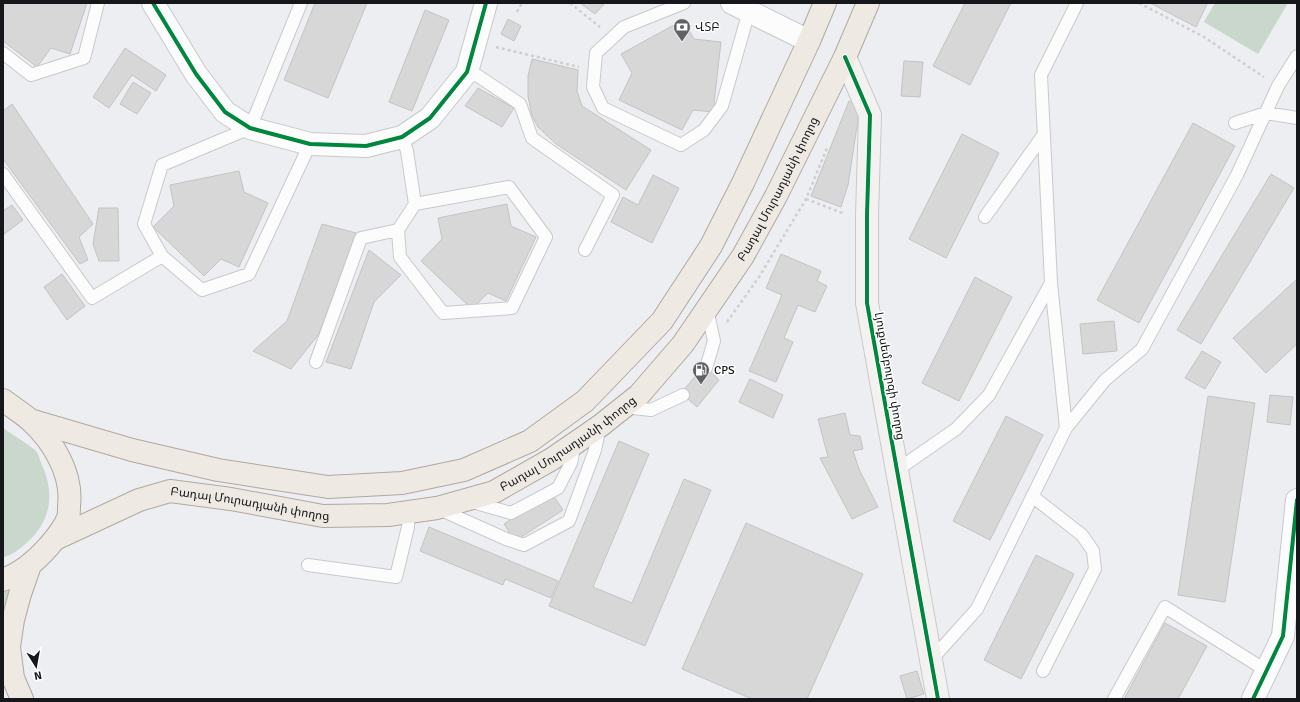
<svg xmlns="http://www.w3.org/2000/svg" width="1300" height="702" font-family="Signika,'Noto Sans Armenian',sans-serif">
<rect width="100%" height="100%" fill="#eceef2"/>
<path fill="#cad7cc" d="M 1215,3 L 1288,3 L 1258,54 L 1204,22 Z
M 3,428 C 11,434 30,445 36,451 C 39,455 40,461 42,465 C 56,496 50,524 24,545 C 19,550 10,556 3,557 Z
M 10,591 L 3,610 L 3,592 Z"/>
<path fill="#d8d7d8" stroke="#c3c3c3" d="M 3,3 L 87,3 L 70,54 L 51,48 L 37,67 L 3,41 Z
M 315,3 L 367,3 L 328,98 L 284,80 Z
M 580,3 L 605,3 L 595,14 Z
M 965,3 L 1011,3 L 970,85 L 933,66 Z
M 1150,3 L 1204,3 L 1207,4 L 1196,27 Z
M 425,10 L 449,20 L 412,111 L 389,102 Z
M 508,19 L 521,26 L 514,41 L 501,34 Z
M 683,20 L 694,39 L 721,42 L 713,112 L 693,110 L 682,130 L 619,100 L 632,73 L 621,54 Z
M 125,48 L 166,75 L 156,91 L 132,75 L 109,108 L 93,97 Z
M 532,59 L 578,70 L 577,91 L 582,106 L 651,150 L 626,190 L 556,144 L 538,127 L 532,116 L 528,96 L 528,76 Z
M 904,61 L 923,62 L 920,97 L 901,96 Z
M 133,82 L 151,93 L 137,114 L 120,104 Z
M 478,88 L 514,108 L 502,127 L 465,106 Z
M 849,101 L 860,107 L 848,185 L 841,207 L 811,196 Z
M 12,104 L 93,224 L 79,237 L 88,260 L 80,264 L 3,159 L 3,111 Z
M 1193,123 L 1235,146 L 1139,323 L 1097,300 Z
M 962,134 L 999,153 L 946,258 L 909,239 Z
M 239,171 L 244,192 L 268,203 L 239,267 L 221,259 L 204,276 L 153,227 L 174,206 L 170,185 Z
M 1271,174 L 1294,188 L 1201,344 L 1177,330 Z
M 653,175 L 679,188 L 652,243 L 611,222 L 623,197 L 638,205 Z
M 507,204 L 511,226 L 536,237 L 506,301 L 488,293 L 472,309 L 421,261 L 442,239 L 438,218 Z
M 12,205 L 23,220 L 3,235 L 3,211 Z
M 99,208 L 118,208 L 119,261 L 99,261 L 93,244 Z
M 322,224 L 356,233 L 319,334 L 291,369 L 253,351 L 287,321 Z
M 369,250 L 401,275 L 374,302 L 351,369 L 326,362 Z
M 781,254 L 821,271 L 817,281 L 827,286 L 815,312 L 798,305 L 784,338 L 793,342 L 776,382 L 749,371 L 782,295 L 766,288 Z
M 62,274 L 85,306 L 67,320 L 44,287 Z
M 975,277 L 1012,297 L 959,401 L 922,383 Z
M 1297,279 L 1297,344 L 1266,373 L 1233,338 Z
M 1114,321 L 1117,351 L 1083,354 L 1080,324 Z
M 1202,351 L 1221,362 L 1205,389 L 1185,378 Z
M 704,366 L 719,380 L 697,407 L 681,393 Z
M 750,379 L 783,395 L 773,418 L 739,402 Z
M 1270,395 L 1293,397 L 1290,425 L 1267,422 Z
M 1208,396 L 1255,403 L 1225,602 L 1178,595 Z
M 845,413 L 850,435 L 860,436 L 863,449 L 853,451 L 859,469 L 878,507 L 852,519 L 820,458 L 828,457 L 818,419 Z
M 1006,416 L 1043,435 L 990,540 L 953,521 Z
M 619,441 L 649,454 L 593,587 L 632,603 L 684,479 L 711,490 L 645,646 L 549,606 Z
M 551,492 L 563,510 L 515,541 L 504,524 Z
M 746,523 L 863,574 L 807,699 L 752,699 L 682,669 Z
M 429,527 L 558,581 L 551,598 L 505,579 L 503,585 L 420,551 Z
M 1036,555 L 1074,574 L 1021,679 L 984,660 Z
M 1165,623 L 1207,646 L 1178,699 L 1124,699 Z
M 917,671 L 924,694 L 907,699 L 900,676 Z"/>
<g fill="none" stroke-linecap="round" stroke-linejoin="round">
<g stroke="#c7c9cc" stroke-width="14">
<path id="lane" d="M 684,3 L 624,27 L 596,53 L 593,87 L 603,108 L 681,145 L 704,130 L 722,106 L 749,11
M 3,53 L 31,75 L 84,58 L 98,3
M 467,72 L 478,76 L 520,104 L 532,138 L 613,195 L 585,250
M 1235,123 L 1266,113 L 1297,118
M 402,137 L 407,151 L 415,204 L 398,230 L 400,257 L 443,313 L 512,308 L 546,237 L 509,187 L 415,204
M 3,174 L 92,298 L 162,256 L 202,290 L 249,274 L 310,144
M 985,217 L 1044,134
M 162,256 L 144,224 L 162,165 L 250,128 L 301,3
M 316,362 L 361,238 L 398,230
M 706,368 L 714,341 L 707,309
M 625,407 L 651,410 L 683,395
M 1066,428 L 1051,283 L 1041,75 L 1077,3
M 897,470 L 956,429 L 989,395 L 1051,283
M 1032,496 L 1082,535 L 1093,551 L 1095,569 L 1043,671
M 469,501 L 511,513 L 558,488 L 571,463 L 575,443
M 437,508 L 506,539 L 524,545 L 569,521 L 595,450 L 600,426
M 308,565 L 396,577 L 408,527 L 409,512
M 931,660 L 977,609 L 1066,428 L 1105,380 L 1142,349 L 1237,175 L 1278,86 L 1297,56
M 1114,699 L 1165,607 L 1267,671"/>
</g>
<g stroke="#c7c9cc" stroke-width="24">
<path id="street" d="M 153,3 L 196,74 L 225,112 L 250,128 L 310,144 L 366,146 L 402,137 L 430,118 L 467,72 L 486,3
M 732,3 L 809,41
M 1253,699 L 1283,636 L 1297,500"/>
</g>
<g stroke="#c7c9cc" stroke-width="24">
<path id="secondary" d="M 845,57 L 870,115 L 867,215 L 867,303 L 938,699"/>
</g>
<g stroke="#b1a89e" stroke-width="24">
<g id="primary">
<path d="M 3,400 C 12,407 22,413 30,420 C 53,441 73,474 69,506 C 69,510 69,515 68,518 C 64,528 56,538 49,546 C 36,561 22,573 3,580"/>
<path d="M 30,420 L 132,450 L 218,470 L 328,487 L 402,483 L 464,470 L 530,441 L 585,401 L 662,321 L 711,246 L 743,183 L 809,41 L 825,3"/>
<path id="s1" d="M 55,539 L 139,500 L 170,491 L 231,499 L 323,516 L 388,515 L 437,508 L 494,492 L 552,459 L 600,426 L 639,395 L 683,344 L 743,256 L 776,196 L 845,57 L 868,3"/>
<path d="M 22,699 L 13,678 L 9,647 L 13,620 L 20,594 L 30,565"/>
</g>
</g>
<path stroke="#cecfd0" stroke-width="2.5" stroke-dasharray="3 3" stroke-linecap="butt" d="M 570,3 L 600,27
M 1139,3 L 1204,37 L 1264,77
M 517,12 L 522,3
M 496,47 L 579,67
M 806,199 L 845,214
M 727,322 L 759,277 L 806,199 L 827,148"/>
<use href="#lane" stroke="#fcfcfd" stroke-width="12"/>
<use href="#street" stroke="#fcfcfd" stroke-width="22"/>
<use href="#secondary" stroke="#f4f2f0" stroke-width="22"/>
<use href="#primary" stroke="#eee9e3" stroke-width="22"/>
<g stroke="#fff" stroke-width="6">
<path id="cycleway" d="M 153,3 L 196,74 L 225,112 L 250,128 L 310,144 L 366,146 L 402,137 L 430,118 L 467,72 L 486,3
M 845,57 L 870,115 L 867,215 L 867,303 L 938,699
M 1253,699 L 1283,636 L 1297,500"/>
</g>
<use href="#cycleway" stroke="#00873e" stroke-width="4"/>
</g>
<defs>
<g id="bank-pin" transform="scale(0.9)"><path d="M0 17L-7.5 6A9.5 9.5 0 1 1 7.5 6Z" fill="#606266" stroke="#fff"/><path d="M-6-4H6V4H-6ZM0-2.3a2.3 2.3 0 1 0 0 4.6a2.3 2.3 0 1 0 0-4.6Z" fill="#fff"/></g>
<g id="fuel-pin" transform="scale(0.9)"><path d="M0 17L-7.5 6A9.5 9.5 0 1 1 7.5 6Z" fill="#606266" stroke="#fff"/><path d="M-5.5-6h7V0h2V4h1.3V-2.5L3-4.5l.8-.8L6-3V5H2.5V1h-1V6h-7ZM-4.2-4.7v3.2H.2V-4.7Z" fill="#fff"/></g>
</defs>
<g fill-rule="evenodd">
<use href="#bank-pin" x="682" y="27"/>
<use href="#fuel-pin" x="701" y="370"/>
</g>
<g text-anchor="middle" stroke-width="3" stroke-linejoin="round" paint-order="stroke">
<g font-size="12" fill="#15171a" stroke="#fff" text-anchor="start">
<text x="695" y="31">ՎՏԲ</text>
<text x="714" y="374">CPS</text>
</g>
<g font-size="12" fill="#15171a" stroke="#fff">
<text dy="4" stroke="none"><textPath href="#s1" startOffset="878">Բադալ Մուրադյանի փողոց</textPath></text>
<text transform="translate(890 376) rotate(80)" y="4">Լյուքսեմբուրգի փողոց</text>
<text dy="4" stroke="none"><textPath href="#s1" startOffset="542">Բադալ Մուրադյանի փողոց</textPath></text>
<text dy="4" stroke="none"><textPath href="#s1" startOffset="206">Բադալ Մուրադյանի փողոց</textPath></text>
</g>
</g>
<rect width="1300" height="702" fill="none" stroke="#15171a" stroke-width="8"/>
<g transform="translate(36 666) rotate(169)" stroke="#ffffff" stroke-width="3" paint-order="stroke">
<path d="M0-3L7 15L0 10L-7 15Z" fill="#15171a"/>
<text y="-6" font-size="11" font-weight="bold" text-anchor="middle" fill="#15171a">N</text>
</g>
</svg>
